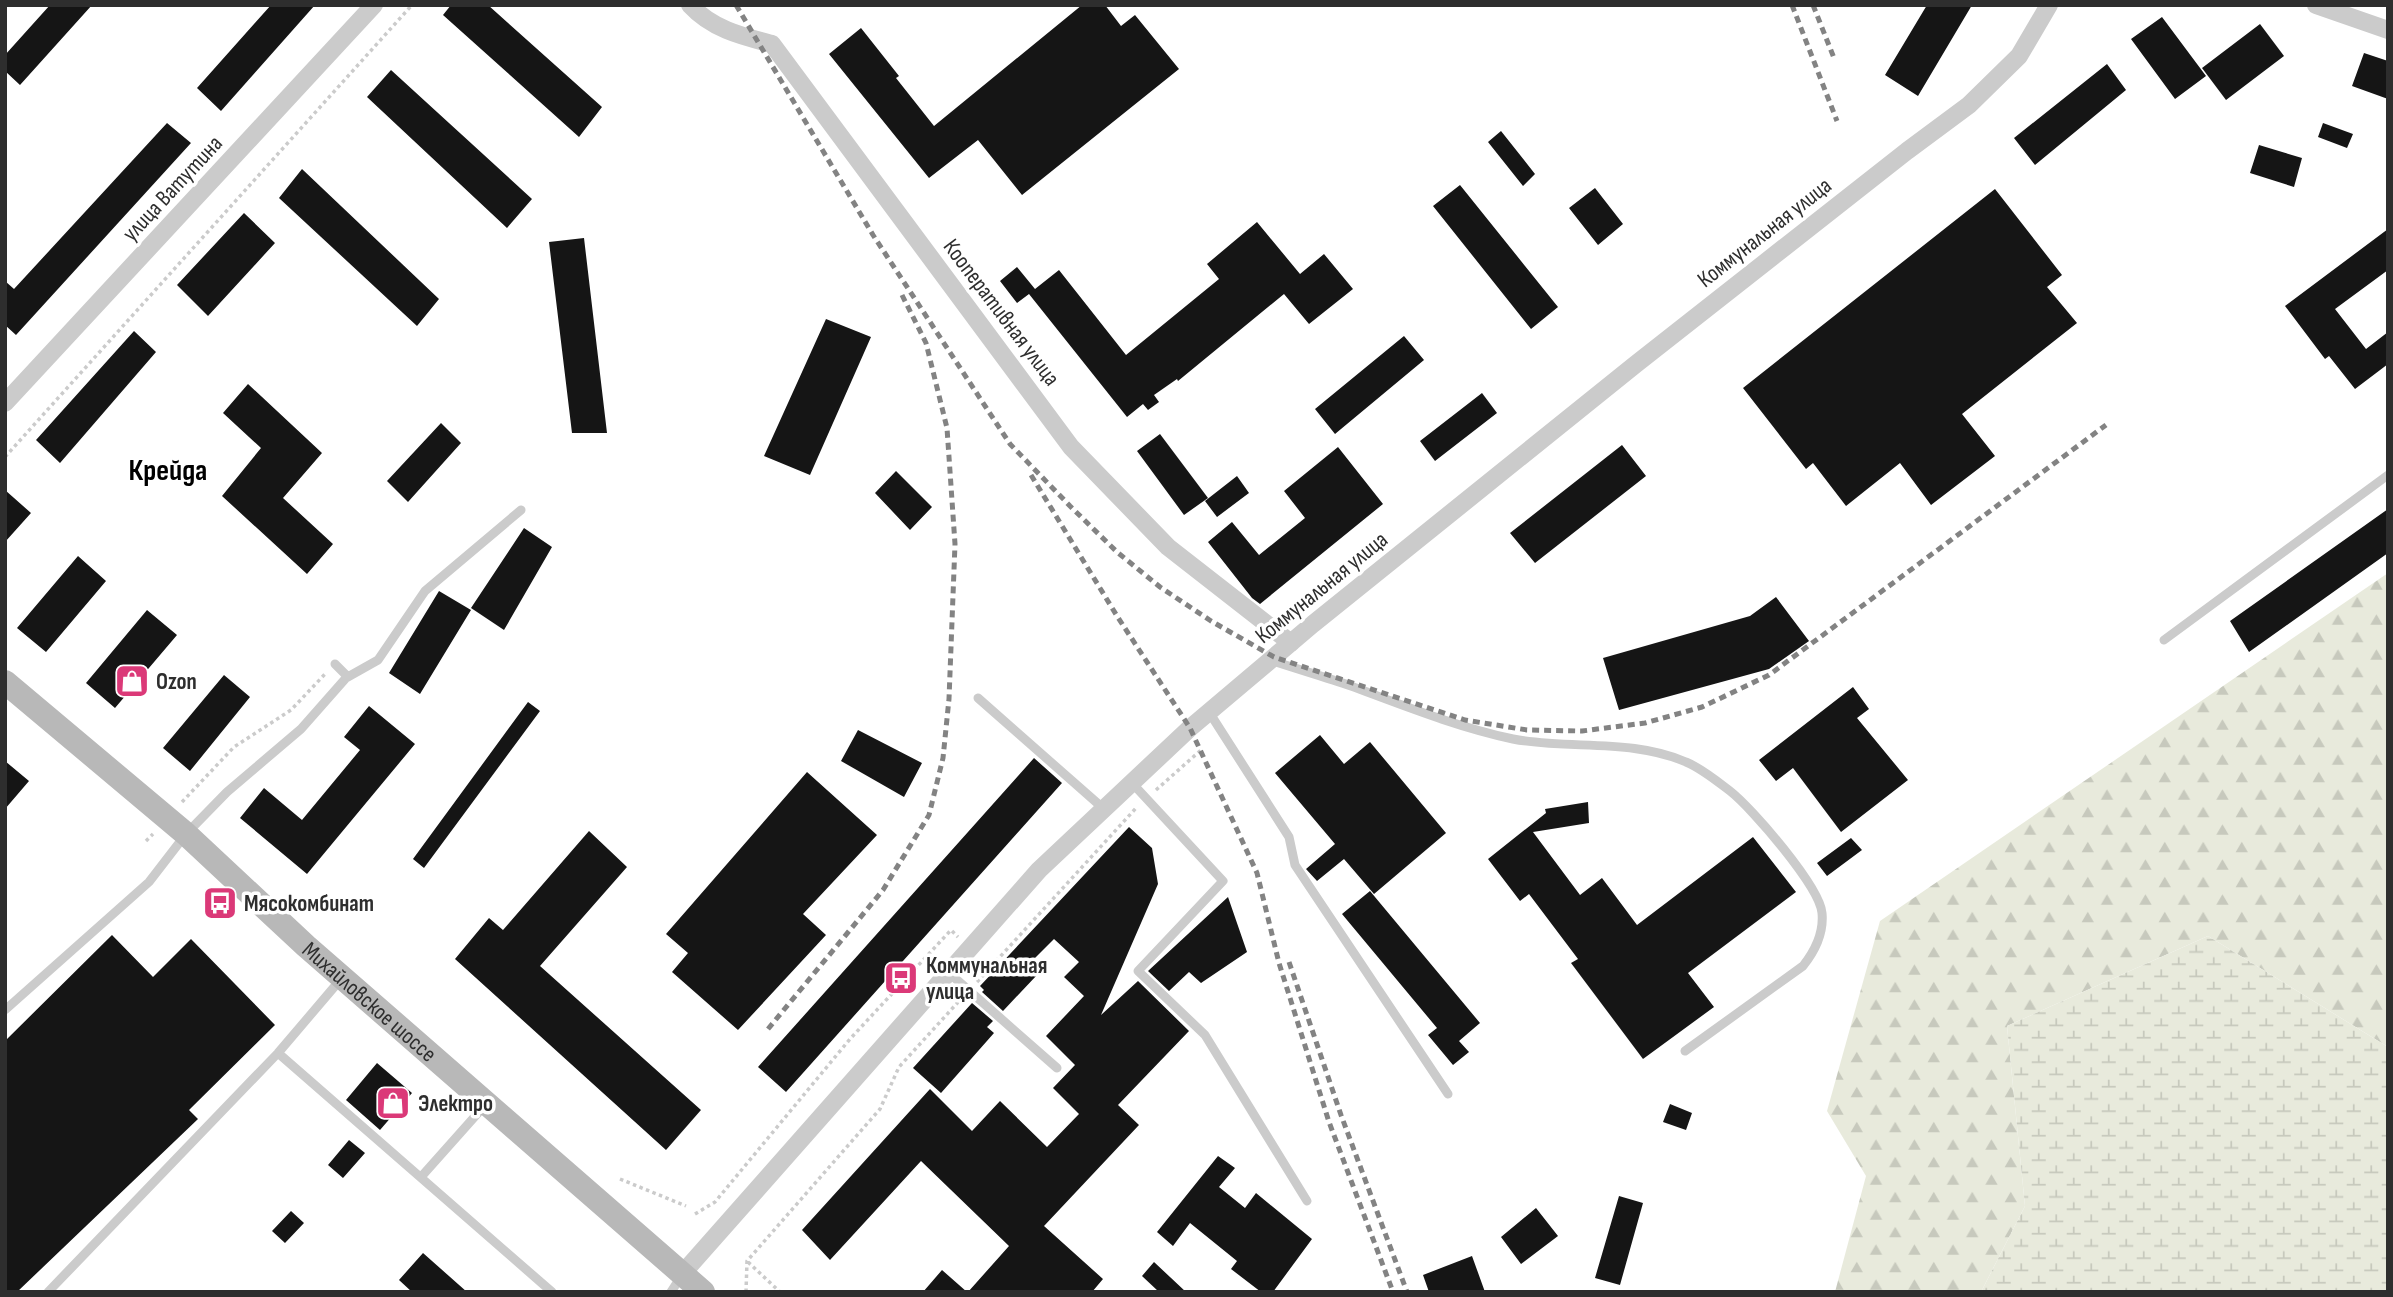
<svg xmlns="http://www.w3.org/2000/svg" width="2393" height="1297" font-family="'Sofia Sans Condensed',sans-serif">
<defs>
<pattern id="forest-firs" width="22" height="20" patternUnits="userSpaceOnUse" patternTransform="scale(1.75)"><rect width="22" height="20" fill="#e8eadc"/><path d="M5 1l3.5 6h-7zM16 11l3.5 6h-7z" fill="#c7c9bd"/></pattern>
<pattern id="wetland-marsh" width="20" height="14" patternUnits="userSpaceOnUse" patternTransform="scale(1.75)"><rect width="20" height="14" fill="#e8eadc"/><path d="M1 5h8M5 5V1M11 12h8M15 12V8" fill="none" stroke="#c7c9bd"/></pattern>
</defs>
<rect width="100%" height="100%" fill="#fff"/>
<path fill="url(#forest-firs)" d="M 2388,573 L 2388,1047 L 2208,936 L 2007,1026 L 2025,1206 L 1981,1292 L 1835,1292 L 1866,1176 L 1827,1111 L 1880,921 Z"/>
<path fill="url(#wetland-marsh)" d="M 2208,936 L 2388,1047 L 2388,1292 L 1981,1292 L 2025,1206 L 2007,1026 Z"/>
<path fill="#151515" d="M 50,5 L 92,5 L 20,85 L 5,71 L 5,55 Z
M 271,5 L 315,5 L 221,111 L 197,88 Z
M 451,5 L 488,5 L 602,107 L 579,137 L 443,15 Z
M 1082,5 L 1105,5 L 1121,26 L 1135,15 L 1179,69 L 1022,195 L 978,140 L 929,178 L 829,54 L 861,28 L 899,76 L 896,78 L 934,126 Z
M 1927,5 L 1972,5 L 1918,96 L 1885,75 Z
M 2162,17 L 2206,76 L 2175,99 L 2131,39 Z
M 2260,24 L 2284,56 L 2226,100 L 2202,68 Z
M 2364,53 L 2388,61 L 2388,99 L 2352,86 Z
M 2107,64 L 2126,90 L 2035,165 L 2014,138 Z
M 391,70 L 532,199 L 507,228 L 367,97 Z
M 167,123 L 191,143 L 16,335 L 5,325 L 5,281 L 14,289 Z
M 2323,123 L 2353,134 L 2347,148 L 2318,137 Z
M 1501,131 L 1535,174 L 1523,186 L 1488,142 Z
M 2259,145 L 2302,158 L 2294,187 L 2250,173 Z
M 302,169 L 439,299 L 417,326 L 279,198 Z
M 1460,185 L 1558,307 L 1531,329 L 1433,206 Z
M 1595,188 L 1623,224 L 1598,245 L 1569,208 Z
M 1995,189 L 2062,275 L 2047,287 L 2077,323 L 1962,414 L 1995,456 L 1931,505 L 1900,463 L 1846,506 L 1813,463 L 1806,469 L 1743,388 Z
M 244,213 L 275,243 L 208,316 L 177,285 Z
M 1257,222 L 1300,274 L 1324,254 L 1353,289 L 1309,324 L 1284,294 L 1178,381 L 1177,379 L 1154,395 L 1159,402 L 1148,410 L 1143,404 L 1127,417 L 1029,294 L 1017,303 L 1000,281 L 1017,267 L 1035,289 L 1059,270 L 1126,355 L 1219,279 L 1207,264 Z
M 2388,229 L 2388,270 L 2335,309 L 2366,349 L 2388,332 L 2388,364 L 2355,389 L 2329,356 L 2325,359 L 2285,306 Z
M 584,238 L 607,433 L 572,433 L 549,242 Z
M 826,319 L 871,337 L 810,475 L 764,456 Z
M 134,331 L 156,352 L 60,463 L 36,440 Z
M 1404,336 L 1424,360 L 1335,434 L 1315,409 Z
M 248,384 L 322,453 L 283,498 L 333,544 L 307,574 L 222,496 L 261,448 L 223,413 Z
M 1482,393 L 1497,413 L 1435,461 L 1420,441 Z
M 441,423 L 461,443 L 408,502 L 387,481 Z
M 1160,434 L 1208,498 L 1184,515 L 1137,451 Z
M 1622,445 L 1646,476 L 1535,563 L 1510,533 Z
M 1338,447 L 1383,504 L 1260,604 L 1252,598 L 1208,542 L 1232,522 L 1259,555 L 1305,518 L 1284,491 Z
M 896,471 L 932,507 L 910,530 L 875,493 Z
M 1237,476 L 1249,493 L 1217,517 L 1205,501 Z
M 5,490 L 31,513 L 5,542 Z
M 2388,509 L 2388,553 L 2249,652 L 2230,621 Z
M 524,528 L 552,547 L 504,630 L 471,608 Z
M 78,556 L 106,581 L 46,652 L 17,628 Z
M 439,591 L 471,610 L 420,694 L 389,673 Z
M 1776,597 L 1809,641 L 1769,669 L 1619,710 L 1603,658 L 1750,616 Z
M 147,610 L 177,635 L 115,708 L 86,683 Z
M 224,675 L 250,697 L 190,771 L 163,748 Z
M 1853,687 L 1869,709 L 1857,718 L 1908,780 L 1841,832 L 1793,768 L 1776,781 L 1759,760 Z
M 528,702 L 540,711 L 424,868 L 413,859 Z
M 369,706 L 415,744 L 307,874 L 240,818 L 264,788 L 302,820 L 360,750 L 344,737 Z
M 858,730 L 922,763 L 904,797 L 841,761 Z
M 1320,735 L 1344,764 L 1370,742 L 1446,833 L 1374,894 L 1344,859 L 1317,881 L 1306,869 L 1335,844 L 1275,773 Z
M 1034,758 L 1062,783 L 786,1092 L 758,1067 Z
M 5,761 L 29,781 L 5,809 Z
M 807,772 L 877,835 L 803,914 L 826,935 L 738,1030 L 672,972 L 688,953 L 666,934 Z
M 1588,802 L 1589,823 L 1533,832 L 1580,895 L 1602,878 L 1637,925 L 1753,837 L 1796,892 L 1688,973 L 1714,1007 L 1643,1059 L 1571,963 L 1578,959 L 1529,894 L 1520,901 L 1488,859 L 1546,813 L 1545,809 Z
M 1129,827 L 1152,848 L 1158,884 L 1101,1015 L 1138,981 L 1189,1031 L 1118,1105 L 1139,1125 L 1044,1226 L 1103,1279 L 1092,1292 L 968,1292 L 1009,1246 L 921,1161 L 830,1260 L 802,1230 L 930,1089 L 972,1131 L 1000,1101 L 1047,1147 L 1079,1114 L 1053,1088 L 1075,1065 L 1046,1036 L 1084,996 L 1064,977 L 1079,962 L 1054,939 L 1027,966 L 1037,975 L 1003,1011 L 982,992 L 984,990 L 980,986 Z
M 589,831 L 627,867 L 540,966 L 701,1110 L 666,1150 L 455,959 L 489,918 L 503,930 Z
M 1851,838 L 1862,850 L 1827,876 L 1817,863 Z
M 1370,891 L 1480,1023 L 1459,1041 L 1469,1052 L 1453,1065 L 1428,1035 L 1437,1028 L 1342,914 Z
M 1228,897 L 1247,952 L 1201,983 L 1189,972 L 1169,991 L 1148,971 Z
M 112,935 L 153,977 L 191,939 L 275,1025 L 189,1110 L 198,1119 L 17,1292 L 5,1292 L 5,1041 Z
M 972,1003 L 993,1021 L 987,1027 L 994,1033 L 941,1093 L 913,1068 Z
M 377,1063 L 412,1093 L 380,1130 L 346,1100 Z
M 1670,1104 L 1692,1113 L 1686,1130 L 1663,1122 Z
M 349,1140 L 365,1153 L 343,1178 L 328,1165 Z
M 1218,1156 L 1235,1168 L 1219,1187 L 1245,1208 L 1256,1193 L 1312,1239 L 1273,1292 L 1261,1292 L 1231,1269 L 1237,1261 L 1190,1223 L 1173,1246 L 1157,1232 Z
M 1619,1196 L 1643,1203 L 1620,1285 L 1595,1278 Z
M 1536,1208 L 1558,1236 L 1521,1264 L 1501,1237 Z
M 291,1211 L 304,1223 L 285,1243 L 272,1231 Z
M 423,1253 L 467,1292 L 412,1292 L 399,1280 Z
M 1472,1256 L 1485,1292 L 1429,1292 L 1423,1275 Z
M 1154,1262 L 1186,1292 L 1159,1292 L 1142,1276 Z
M 942,1270 L 967,1292 L 923,1292 Z"/>
<g fill="none" stroke-linecap="round" stroke-linejoin="round">
<path stroke="#cbcbcb" stroke-width="3.5" stroke-dasharray="3.5 3.5" stroke-linecap="butt" d="M 5,457 L 412,5
M 1156,790 L 1201,750
M 182,802 L 234,747 L 291,710 L 326,673
M 146,841 L 153,834
M 977,982 L 1137,807
M 620,1179 L 686,1206
M 695,1214 L 715,1202 L 850,1039 L 951,930 L 958,937
M 748,1262 L 780,1292
M 746,1292 L 747,1261 L 880,1109 L 899,1067 L 960,1000"/>
<path stroke="#cbcbcb" stroke-width="9" d="M 2164,640 L 2388,475
M 1270,660 C 1297,669 1325,677 1351,686 C 1405,706 1457,727 1513,739 C 1569,750 1632,738 1686,762 C 1701,768 1717,781 1730,791 C 1752,808 1820,887 1822,913 C 1824,934 1815,951 1803,966 L 1685,1051
M 335,664 L 348,677
M 978,698 L 1104,809
M 1209,712 L 1289,837 L 1295,865 L 1448,1094
M 1132,783 L 1223,881 L 1138,971 L 1205,1035 L 1307,1201
M 948,972 L 1057,1068
M 5,1010 L 149,882 L 186,834 L 227,792 L 301,729 L 346,678 L 378,660 L 425,591 L 521,510
M 278,1053 L 552,1292
M 421,1177 L 486,1104
M 48,1292 L 278,1053 L 341,979
M 671,1292 L 682,1275"/>
<path stroke="#cbcbcb" stroke-width="18" d="M 690,5 C 712,29 741,36 772,44 L 1071,447 L 1168,547 L 1291,643
M 2316,5 L 2388,30
M 5,403 L 374,5
M 683,1273 L 1039,870 L 1190,728 L 1313,624 L 1636,364 L 1907,151 L 1969,105 L 2019,56 L 2049,5"/>
<path stroke="#b8b8b8" stroke-width="24" id="s1" d="M 5,682 L 186,834 L 306,946 L 703,1292"/>
<path stroke="#838383" stroke-width="5" stroke-dasharray="7 5" stroke-linecap="butt" d="M 736,5 L 873,235 L 1010,444 L 1070,506 L 1117,552 L 1160,587 L 1211,621 L 1274,657 L 1465,720 L 1527,730 L 1582,731 L 1645,723 L 1702,707 L 1769,675 L 2106,425
M 1792,5 L 1837,121
M 1813,5 L 1834,58
M 1031,475 L 1117,616 L 1190,728 L 1257,873 L 1279,963 L 1329,1122 L 1393,1292
M 1289,962 L 1341,1115 L 1407,1292
M 768,1029 L 883,890 L 929,815 L 943,758 L 949,699 L 955,544 L 947,428 L 926,343 L 901,293"/>
</g>
<defs>
<g id="shop-square" transform="scale(1.75)"><rect x="-9" y="-9" width="18" height="18" rx="4" fill="#db3978" stroke="#fff"/><path d="M-5-2.5h2.3a2.7 3.5 0 0 1 5.4 0H5L5.5 6h-11ZM-1.5-2.5h3a1.5 2.3 0 0 0-3 0Z" fill="#fff"/></g>
<g id="bus-square" transform="scale(1.75)"><rect x="-9" y="-9" width="18" height="18" rx="4" fill="#db3978" stroke="#fff"/><path d="M-5-6H5V4H4V6H2V4H-2V6H-4V4H-5ZM-3.5-4V0h7V-4ZM-3.5 1.2v1.5H-2V1.2ZM2 1.2v1.5H3.5V1.2Z" fill="#fff"/></g>
</defs>
<g fill-rule="evenodd">
<use href="#shop-square" x="132" y="681"/>
<use href="#bus-square" x="220" y="903"/>
<use href="#bus-square" x="901" y="978"/>
<use href="#shop-square" x="393" y="1103"/>
</g>
<g text-anchor="middle" stroke-width="7" stroke-linejoin="round" paint-order="stroke">
<g font-size="23" fill="#2e2e2e" stroke="#fff">
<text transform="translate(172 188) rotate(-47)" y="8">улица Ватутина</text>
<text transform="translate(1764 232) rotate(-38)" y="8">Коммунальная улица</text>
<text transform="translate(1002 312) rotate(53)" y="8">Кооперативная улица</text>
<text transform="translate(1321 587) rotate(-39)" y="8">Коммунальная улица</text>
<text dy="8" stroke="none"><textPath href="#s1" startOffset="485">Михайловское шоссе</textPath></text>
</g>
<g font-size="23" font-weight="bold" fill="#2e2e2e" stroke="#fff" text-anchor="start">
<text x="156" y="689">Ozon</text>
<text x="244" y="911">Мясокомбинат</text>
<text x="926" y="973">Коммунальная<tspan x="926" dy="26">улица</tspan></text>
<text x="418" y="1111">Электро</text>
</g>
<g font-size="30" font-weight="bold" fill="#000" stroke="#fff">
<text x="168" y="480">Крейда</text>
</g>
</g>
<rect width="2393" height="1297" fill="none" stroke="#2e2e2e" stroke-width="14"/>
</svg>
